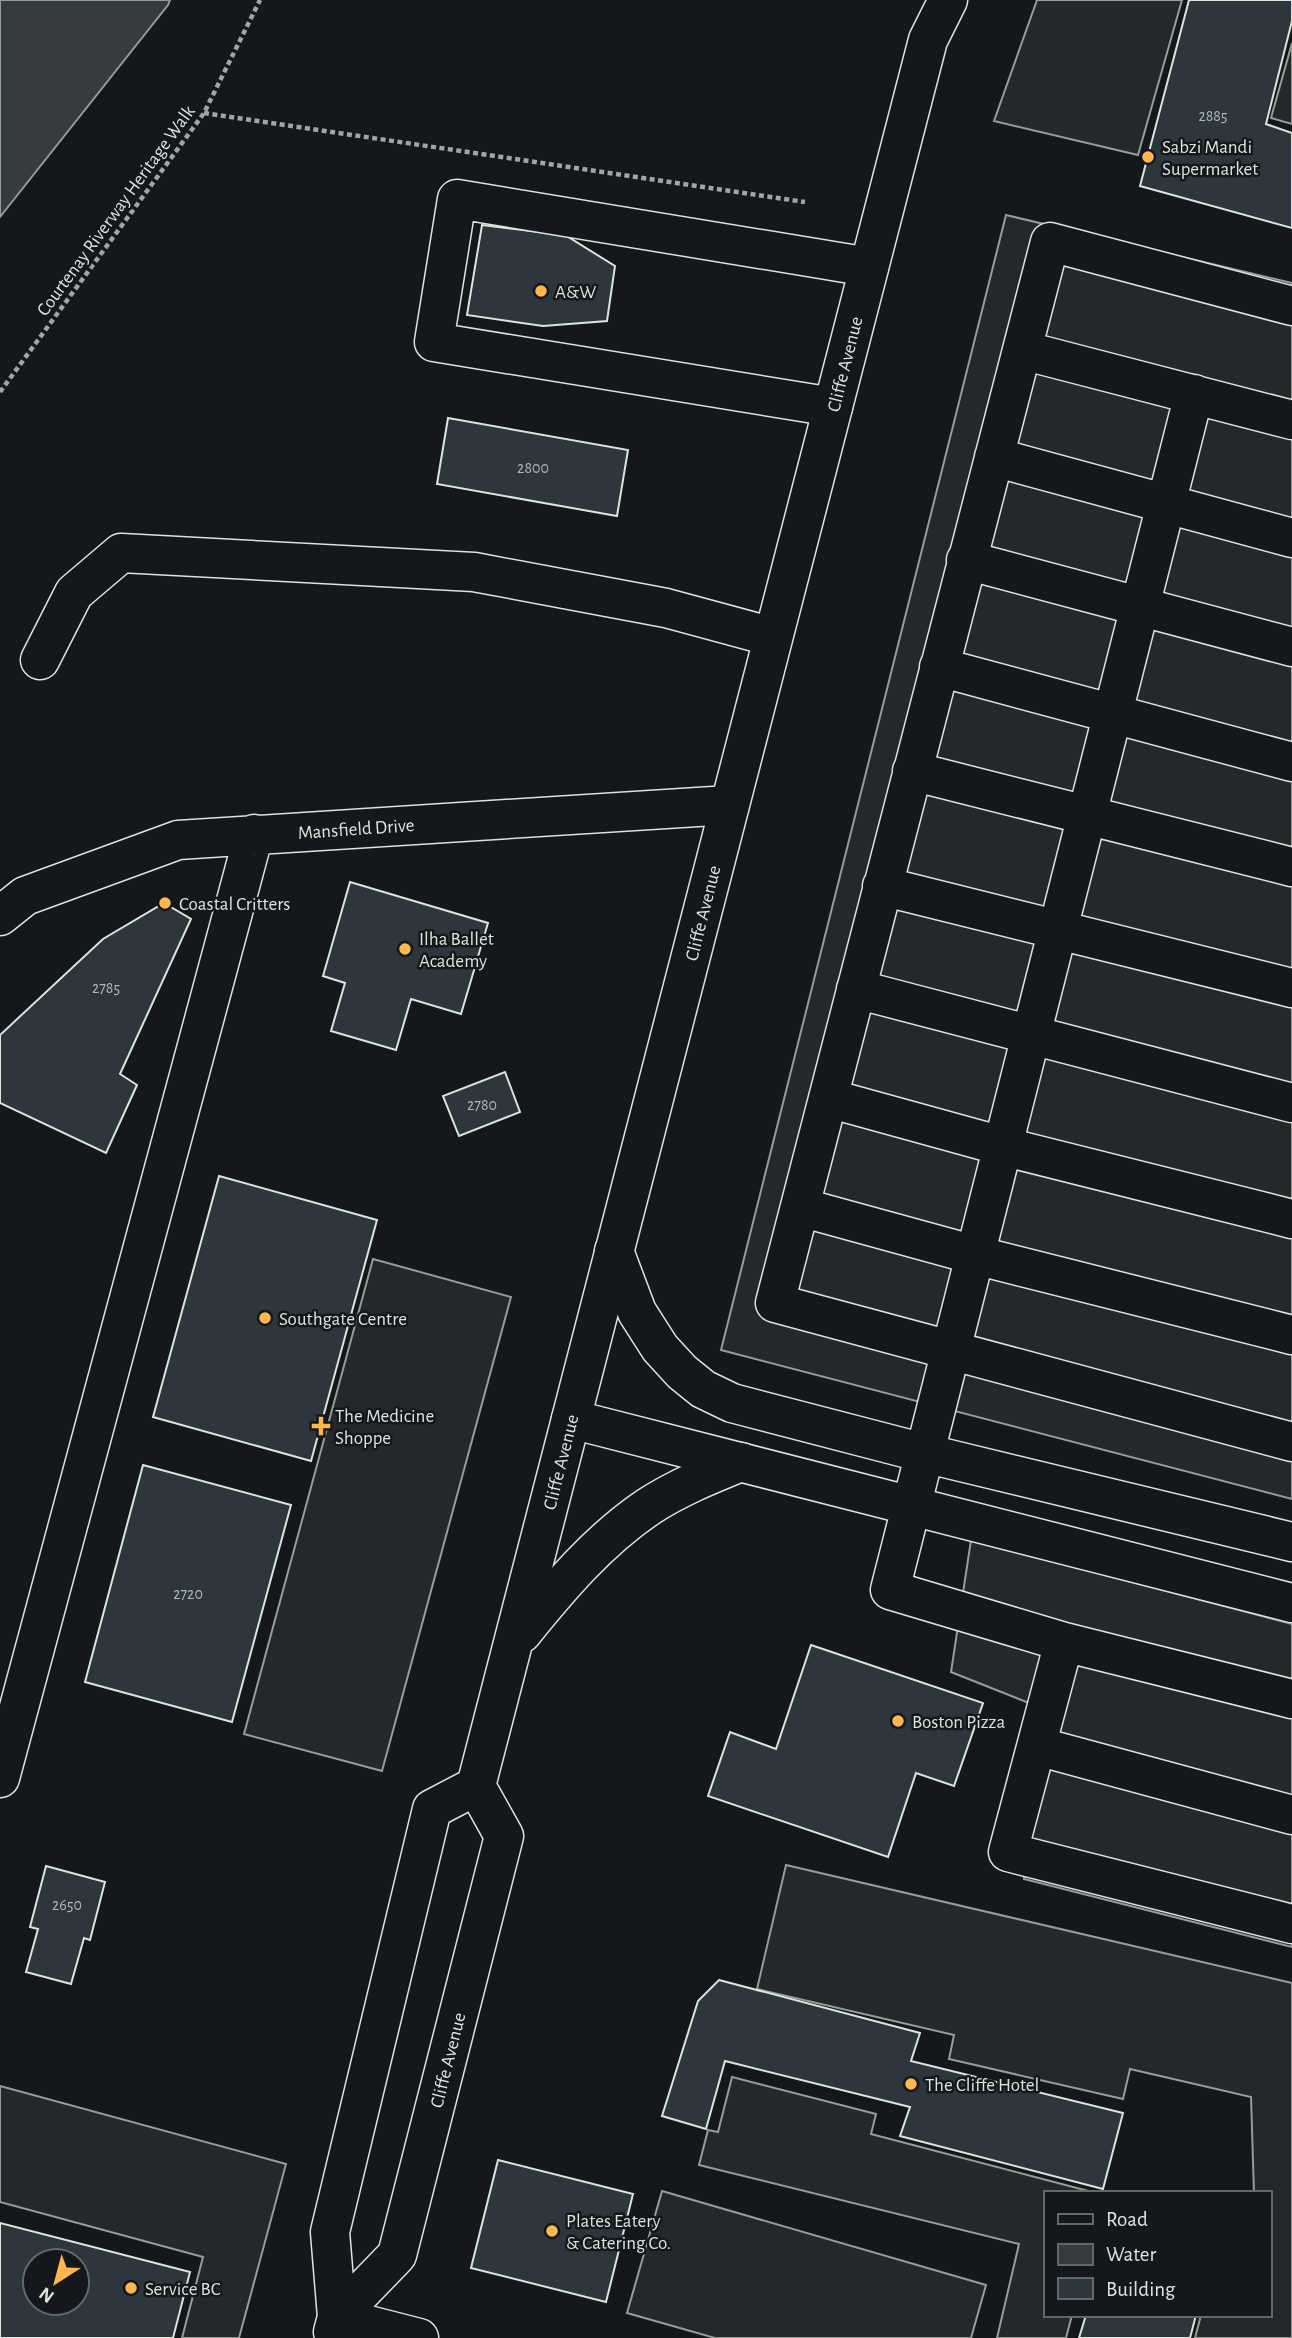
<svg xmlns="http://www.w3.org/2000/svg" width="1292" height="2338" font-family="'Alegreya Sans',sans-serif">
<rect width="100%" height="100%" fill="#14181c"/>
<path fill="#24282b" stroke="#939e99" stroke-width="2" d="M 1037,0 L 1182,0 L 1138,155 L 994,121 Z
M 1292,43 L 1292,124 L 1271,118 Z
M 1006,215 L 1292,283 L 1292,1499 L 721,1350 Z
M 373,1259 L 511,1297 L 382,1771 L 244,1734 Z
M 971,1540 L 1292,1624 L 1292,1947 L 1024,1879 L 1034,1705 L 951,1672 Z
M 786,1865 L 1292,1983 L 1292,2338 L 1195,2338 L 1201,2315 L 1269,2315 L 1269,2193 L 1254,2193 L 1251,2097 L 1130,2069 L 1123,2099 L 949,2059 L 954,2035 L 757,1989 Z
M 732,2077 L 876,2114 L 871,2134 L 1096,2193 L 1045,2193 L 1045,2315 L 1072,2315 L 1066,2338 L 997,2338 L 1019,2244 L 699,2165 L 708,2130 L 718,2132 Z
M 0,2086 L 286,2164 L 239,2338 L 182,2338 L 203,2257 L 0,2202 Z
M 662,2191 L 986,2285 L 971,2338 L 715,2338 L 627,2313 Z"/>
<path fill="#363b3e" stroke="#939e99" stroke-width="2" d="M 0,0 L 170,0 L 168,5 L 0,217 Z"/>
<path fill="#2c363c" stroke="#d8e6dc" stroke-width="2" fill-rule="evenodd" d="M 1189,0 L 1292,0 L 1292,21 L 1266,124 L 1292,133 L 1292,228 L 1140,186 Z
M 482,225 L 565,235 L 615,266 L 607,321 L 543,326 L 467,315 Z
M 448,418 L 628,450 L 617,516 L 437,484 Z
M 350,882 L 488,923 L 461,1014 L 411,999 L 396,1050 L 331,1031 L 345,983 L 323,976 Z
M 164,903 L 191,919 L 120,1074 L 137,1085 L 106,1153 L 0,1103 L 0,1035 L 103,939 Z
M 505,1072 L 520,1112 L 459,1136 L 443,1096 Z
M 219,1176 L 377,1220 L 311,1461 L 153,1417 Z
M 143,1465 L 291,1505 L 232,1722 L 85,1682 Z
M 811,1645 L 983,1703 L 954,1786 L 916,1773 L 888,1857 L 708,1796 L 730,1732 L 776,1749 Z
M 46,1866 L 105,1882 L 90,1940 L 84,1938 L 71,1984 L 26,1972 L 38,1929 L 30,1927 Z
M 719,1980 L 920,2033 L 911,2061 L 1123,2113 L 1103,2189 L 900,2136 L 910,2107 L 725,2061 L 706,2129 L 662,2116 L 698,2001 Z
M 498,2160 L 633,2194 L 606,2302 L 471,2268 Z
M 0,2223 L 190,2272 L 173,2338 L 0,2338 ZM 35,2261 L 77,2261 L 77,2303 L 35,2303 Z
M 1086,2315 L 1196,2315 L 1190,2338 L 1079,2338 Z"/>
<g fill="none" stroke-linecap="round" stroke-linejoin="round">
<g stroke="#d8e6dc" stroke-width="41">
<path id="minor" d="M 1292,306 L 1050,242 L 775,1303 L 1292,1442
M 1022,350 L 1292,420
M 1194,394 L 890,1590 L 1064,1642 L 1008,1852 L 1292,1924
M 833,407 L 434,342 L 457,199 L 869,267
M 994,457 L 1292,538
M 966,560 L 1292,647
M 40,660 L 74,593 L 121,553 L 474,572 L 666,608 L 773,637
M 939,667 L 1292,762
M 912,771 L 1292,867
M 882,886 L 1292,988
M 0,916 L 25,896 L 178,840 L 729,805
M 856,989 L 1292,1103
M 828,1098 L 1002,1146 L 1292,1219
M 800,1207 L 975,1255 L 1292,1335
M 614,1251 L 637,1312 L 660,1348 L 682,1372 L 703,1389 L 732,1403 L 924,1453 L 1292,1542
M 571,1419 L 1292,1603
M 1064,1642 L 1292,1699
M 1037,1746 L 1292,1815
M 0,1778 L 254,834
M 337,2317 L 419,2338"/>
</g>
<g stroke="#d8e6dc" stroke-width="41">
<path id="major" d="M 522,1633 C 560,1586 598,1541 648,1507 C 677,1488 709,1475 741,1462
M 337,2317 L 397,2255 L 504,1836 L 476,1786 L 928,40 L 948,0
M 333,2332 L 337,2317 L 330,2232 L 432,1809 L 476,1786"/>
</g>
<path stroke="#9da8a2" stroke-width="4.5" stroke-dasharray="5 3.5" stroke-linecap="butt" d="M 204,113 L 805,202
M 0,392 L 204,113 L 260,0"/>
<use href="#minor" stroke="#14181c" stroke-width="38"/>
<use href="#major" stroke="#14181c" stroke-width="38"/>
</g>
<g fill="#ffb74d" stroke="#14181c" stroke-width="2.5">
<circle cx="1148" cy="157" r="7"/>
<circle cx="541" cy="291" r="7"/>
<circle cx="165" cy="903" r="7"/>
<circle cx="405" cy="949" r="7"/>
<circle cx="265" cy="1318" r="7"/>
<path d="M317.5 1415.5h7v7h7v7h-7v7h-7v-7h-7v-7h7z"/>
<circle cx="898" cy="1721" r="7"/>
<circle cx="911" cy="2084" r="7"/>
<circle cx="552" cy="2231" r="7"/>
<circle cx="131" cy="2288" r="7"/>
</g>
<g text-anchor="middle" stroke-width="5" stroke-linejoin="round" paint-order="stroke">
<g font-size="16" fill="#adbab4">
<text x="1213" y="121">2885</text>
<text x="533" y="473">2800</text>
<text x="106" y="993">2785</text>
<text x="482" y="1110">2780</text>
<text x="188" y="1599">2720</text>
<text x="67" y="1910">2650</text>
</g>
<g font-size="19" fill="#d8e6dc" stroke="#14181c" text-anchor="start">
<text x="1162" y="153">Sabzi Mandi<tspan x="1162" dy="22">Supermarket</tspan></text>
<text x="555" y="298">A&amp;W</text>
<text x="179" y="910">Coastal Critters</text>
<text x="419" y="945">Ilha Ballet<tspan x="419" dy="22">Academy</tspan></text>
<text x="279" y="1325">Southgate Centre</text>
<text x="335" y="1422">The Medicine<tspan x="335" dy="22">Shoppe</tspan></text>
<text x="912" y="1728">Boston Pizza</text>
<text x="925" y="2091">The Cliffe Hotel</text>
<text x="566" y="2227">Plates Eatery<tspan x="566" dy="22">&amp; Catering Co.</tspan></text>
<text x="145" y="2295">Service BC</text>
</g>
<g font-size="19" fill="#d8e6dc" stroke="#14181c">
<text transform="translate(115 210) rotate(-54)" y="7">Courtenay Riverway Heritage Walk</text>
<text transform="translate(844 364) rotate(-76)" y="7">Cliffe Avenue</text>
<text transform="translate(356 828) rotate(-4)" y="7">Mansfield Drive</text>
<text transform="translate(702 913) rotate(-76)" y="7">Cliffe Avenue</text>
<text transform="translate(560 1462) rotate(-76)" y="7">Cliffe Avenue</text>
<text transform="translate(447 2060) rotate(-76)" y="7">Cliffe Avenue</text>
</g>
</g>
<rect x="1044" y="2191" width="228" height="126" fill="#14181c" stroke="#626a69" stroke-width="2"/>
<rect x="1058" y="2214" width="35" height="10" fill="#14181c" stroke="#626a69" stroke-width="2"/>
<text x="1106" y="2226" font-size="21" fill="#d8e6dc">Road</text>
<rect x="1058" y="2244" width="35" height="21" fill="#363b3e" stroke="#626a69" stroke-width="2"/>
<text x="1106" y="2261" font-size="21" fill="#d8e6dc">Water</text>
<rect x="1058" y="2278" width="35" height="21" fill="#2c363c" stroke="#626a69" stroke-width="2"/>
<text x="1106" y="2296" font-size="21" fill="#d8e6dc">Building</text>
<g transform="translate(56 2282) rotate(216)"><circle r="33" fill="#14181c" stroke="#626a69" stroke-width="2"/>
<path d="M0-5L12 26L0 18L-12 26Z" fill="#ffb74d"/>
<text y="-10" font-size="19" font-weight="bold" text-anchor="middle" fill="#d8e6dc">N</text>
</g>
</svg>
